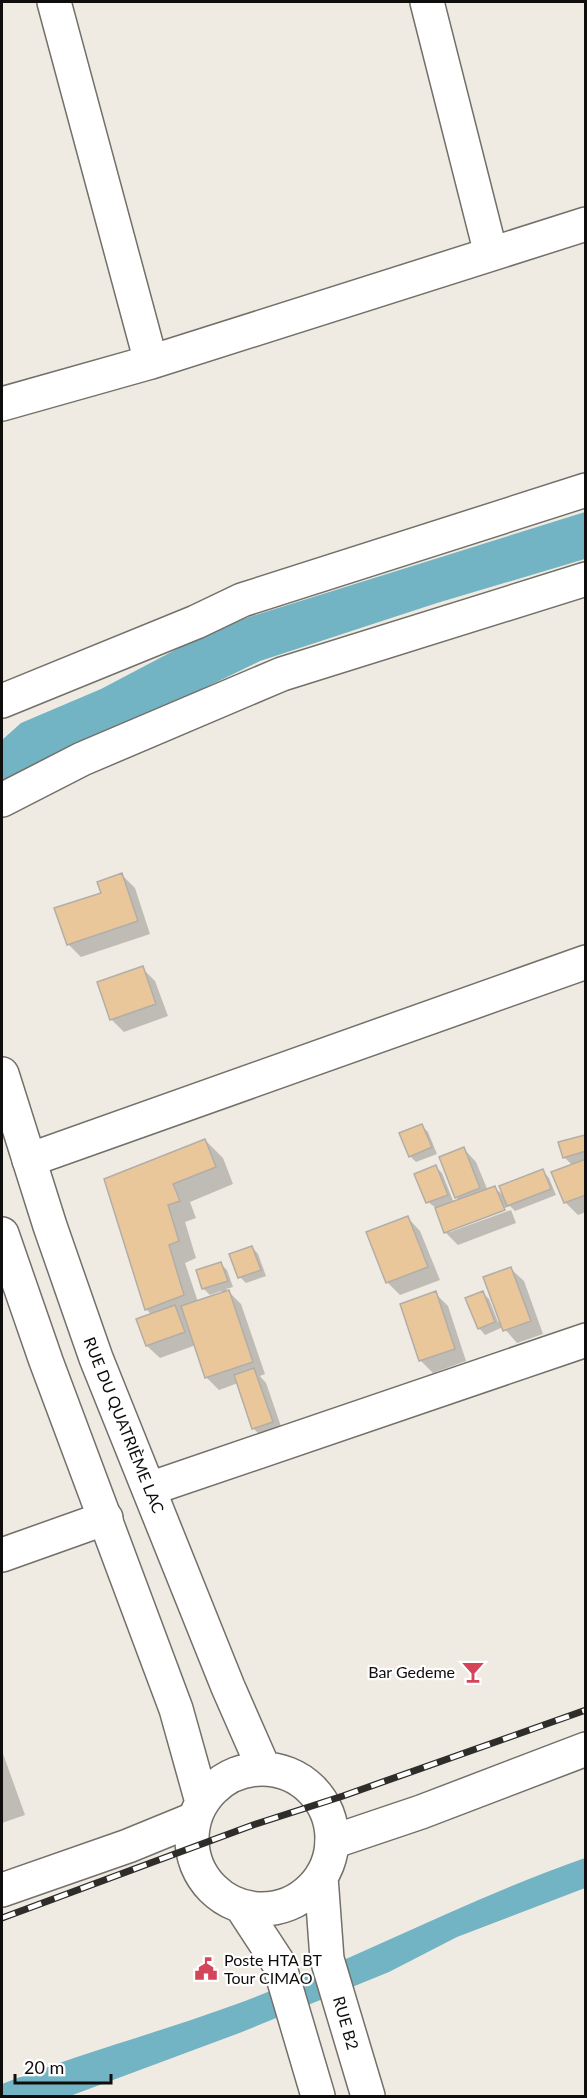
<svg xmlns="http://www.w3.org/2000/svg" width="587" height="2098" font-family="Lato,sans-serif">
<rect width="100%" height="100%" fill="#efebe3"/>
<path fill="#72b4c3" d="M 585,512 L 585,559 L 437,603 L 260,661 L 2,786 L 2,740 L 21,723 L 101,689 L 194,640 L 246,618 Z
M 585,1858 L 585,1888 L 457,1937 L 389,1972 L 242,2032 L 70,2096 L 2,2096 L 2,2084 C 78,2054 157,2033 234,2005 C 353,1961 465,1900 585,1858 Z"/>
<path fill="#0003" d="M 122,875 L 135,888 L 150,934 L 81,957 L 68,944 L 103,894 Z
M 142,968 L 155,981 L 168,1016 L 124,1032 L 111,1019 Z
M 422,1126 L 428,1132 L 437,1154 L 416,1162 L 410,1156 Z
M 584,1137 L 586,1212 L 578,1215 L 565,1202 L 572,1165 L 564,1157 Z
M 205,1140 L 223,1158 L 233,1184 L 190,1202 L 196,1218 L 185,1222 L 196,1258 L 185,1263 L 198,1302 L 222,1294 L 221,1291 L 210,1295 L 203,1288 L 221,1264 L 227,1270 L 233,1287 L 226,1289 L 241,1304 L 265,1374 L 260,1376 L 266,1383 L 284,1435 L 266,1441 L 254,1429 L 238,1383 L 219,1390 L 206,1377 L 196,1345 L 160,1358 L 147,1346 L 152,1315 L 146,1309 L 106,1180 Z
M 464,1149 L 476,1162 L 488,1191 L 495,1188 L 506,1198 L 543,1171 L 549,1178 L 556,1195 L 515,1211 L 510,1206 L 450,1229 L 450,1232 L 511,1210 L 516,1223 L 458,1245 L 445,1232 L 436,1208 L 428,1202 L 435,1166 L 442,1173 L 454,1203 L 460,1201 L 456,1197 Z
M 408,1218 L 420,1231 L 440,1280 L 400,1295 L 387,1282 Z
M 252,1247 L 258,1254 L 266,1276 L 246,1283 L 240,1277 Z
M 511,1269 L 524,1281 L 543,1334 L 517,1343 L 503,1327 L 485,1335 L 479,1328 L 483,1293 L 489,1299 L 498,1322 L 501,1321 Z
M 435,1293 L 448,1306 L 466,1361 L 433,1373 L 420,1360 Z
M 2,1751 L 25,1815 L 2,1823 Z"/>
<path fill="#eac79b" stroke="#b3ada7" stroke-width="1.5" d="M 122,873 L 138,921 L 67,945 L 54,908 L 101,893 L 97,882 Z
M 143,966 L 156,1004 L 110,1020 L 97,982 Z
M 422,1124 L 432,1147 L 409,1157 L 399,1133 Z
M 585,1135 L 586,1151 L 563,1158 L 558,1142 Z
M 205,1139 L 216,1167 L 173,1184 L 180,1201 L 168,1205 L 179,1241 L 169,1245 L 184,1295 L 145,1310 L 104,1179 Z
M 464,1147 L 480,1188 L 455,1198 L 439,1157 Z
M 586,1159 L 586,1195 L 564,1203 L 551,1172 Z
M 436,1165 L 448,1195 L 426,1203 L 414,1174 Z
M 543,1169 L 551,1189 L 507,1206 L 499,1186 Z
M 495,1186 L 505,1210 L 444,1233 L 435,1208 Z
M 408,1216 L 428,1267 L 386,1283 L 366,1232 Z
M 252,1246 L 261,1270 L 238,1278 L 229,1254 Z
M 221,1262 L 228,1281 L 202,1289 L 196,1270 Z
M 511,1267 L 531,1321 L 503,1331 L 483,1277 Z
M 229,1290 L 253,1362 L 205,1378 L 181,1306 Z
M 436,1291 L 455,1349 L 419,1361 L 400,1304 Z
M 483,1291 L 495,1322 L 478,1329 L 465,1298 Z
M 175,1305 L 185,1332 L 146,1346 L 136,1319 Z
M 254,1368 L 273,1422 L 252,1429 L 234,1375 Z"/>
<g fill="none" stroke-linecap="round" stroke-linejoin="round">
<g stroke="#736f69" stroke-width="36">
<path id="minor" d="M 54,2 L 151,362
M 427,2 L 491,254
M 2,404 L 151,362 L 586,224
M 2,701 L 196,622 L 242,600 L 586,490
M 2,800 L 82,759 L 282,674 L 586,579
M 29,1160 L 586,962
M 149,1489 L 586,1340
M 2,1555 L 106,1518
M 332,1842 L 421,1812 L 586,1749
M 2,1890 L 128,1846 L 194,1819"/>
</g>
<g stroke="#736f69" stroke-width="36">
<path id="major" d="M 2,1074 L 50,1226 L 96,1358 L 228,1687 L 264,1769
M 2,1234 L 46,1361 L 176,1709 L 202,1802
M192 1839a70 70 0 1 1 140 0a70 70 0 1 1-140 0Z
M 321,1877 L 327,1959 L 368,2096
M 241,1906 L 279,1964 L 318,2096"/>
</g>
<use href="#minor" stroke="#fff" stroke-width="33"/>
<use href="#major" stroke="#fff" stroke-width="33"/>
<g stroke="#2f2d2a" stroke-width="7">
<path id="rail" d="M 2,1918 L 253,1825 L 343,1796 L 586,1710"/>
</g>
<use href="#rail" stroke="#fff" stroke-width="4.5" stroke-dasharray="14" stroke-linecap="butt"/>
</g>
<defs>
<g id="bar-bare" transform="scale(1.8)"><path d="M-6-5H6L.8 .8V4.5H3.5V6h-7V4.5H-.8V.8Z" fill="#d54559" stroke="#fff" stroke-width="2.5" paint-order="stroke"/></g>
<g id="civic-bare" transform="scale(1.8)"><path d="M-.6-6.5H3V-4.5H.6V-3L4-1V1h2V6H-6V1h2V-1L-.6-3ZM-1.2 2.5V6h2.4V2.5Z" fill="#d54559" stroke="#fff" stroke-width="2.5" paint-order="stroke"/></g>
</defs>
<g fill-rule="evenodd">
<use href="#bar-bare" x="473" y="1672"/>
<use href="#civic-bare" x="206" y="1969"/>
</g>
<g text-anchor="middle" stroke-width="4.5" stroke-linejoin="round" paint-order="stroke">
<g font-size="16" fill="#100e0c" stroke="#fff">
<text transform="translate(124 1425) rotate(68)" y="6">RUE DU QUATRIÈME LAC</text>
<text transform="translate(346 2023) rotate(74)" y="6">RUE B2</text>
</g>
<g font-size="16" fill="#100e0c" stroke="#fff" text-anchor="end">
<text x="455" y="1678">Bar Gedeme</text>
<text x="224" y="1966" text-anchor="start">Poste HTA BT<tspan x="224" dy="18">Tour CIMAO</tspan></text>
</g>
</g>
<rect width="587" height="2098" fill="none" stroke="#100e0c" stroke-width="6"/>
<path d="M15 2074v9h96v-9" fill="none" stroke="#100e0c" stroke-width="3"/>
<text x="24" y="2074" font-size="18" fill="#100e0c" stroke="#ffffff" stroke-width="4.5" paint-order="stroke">20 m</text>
</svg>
